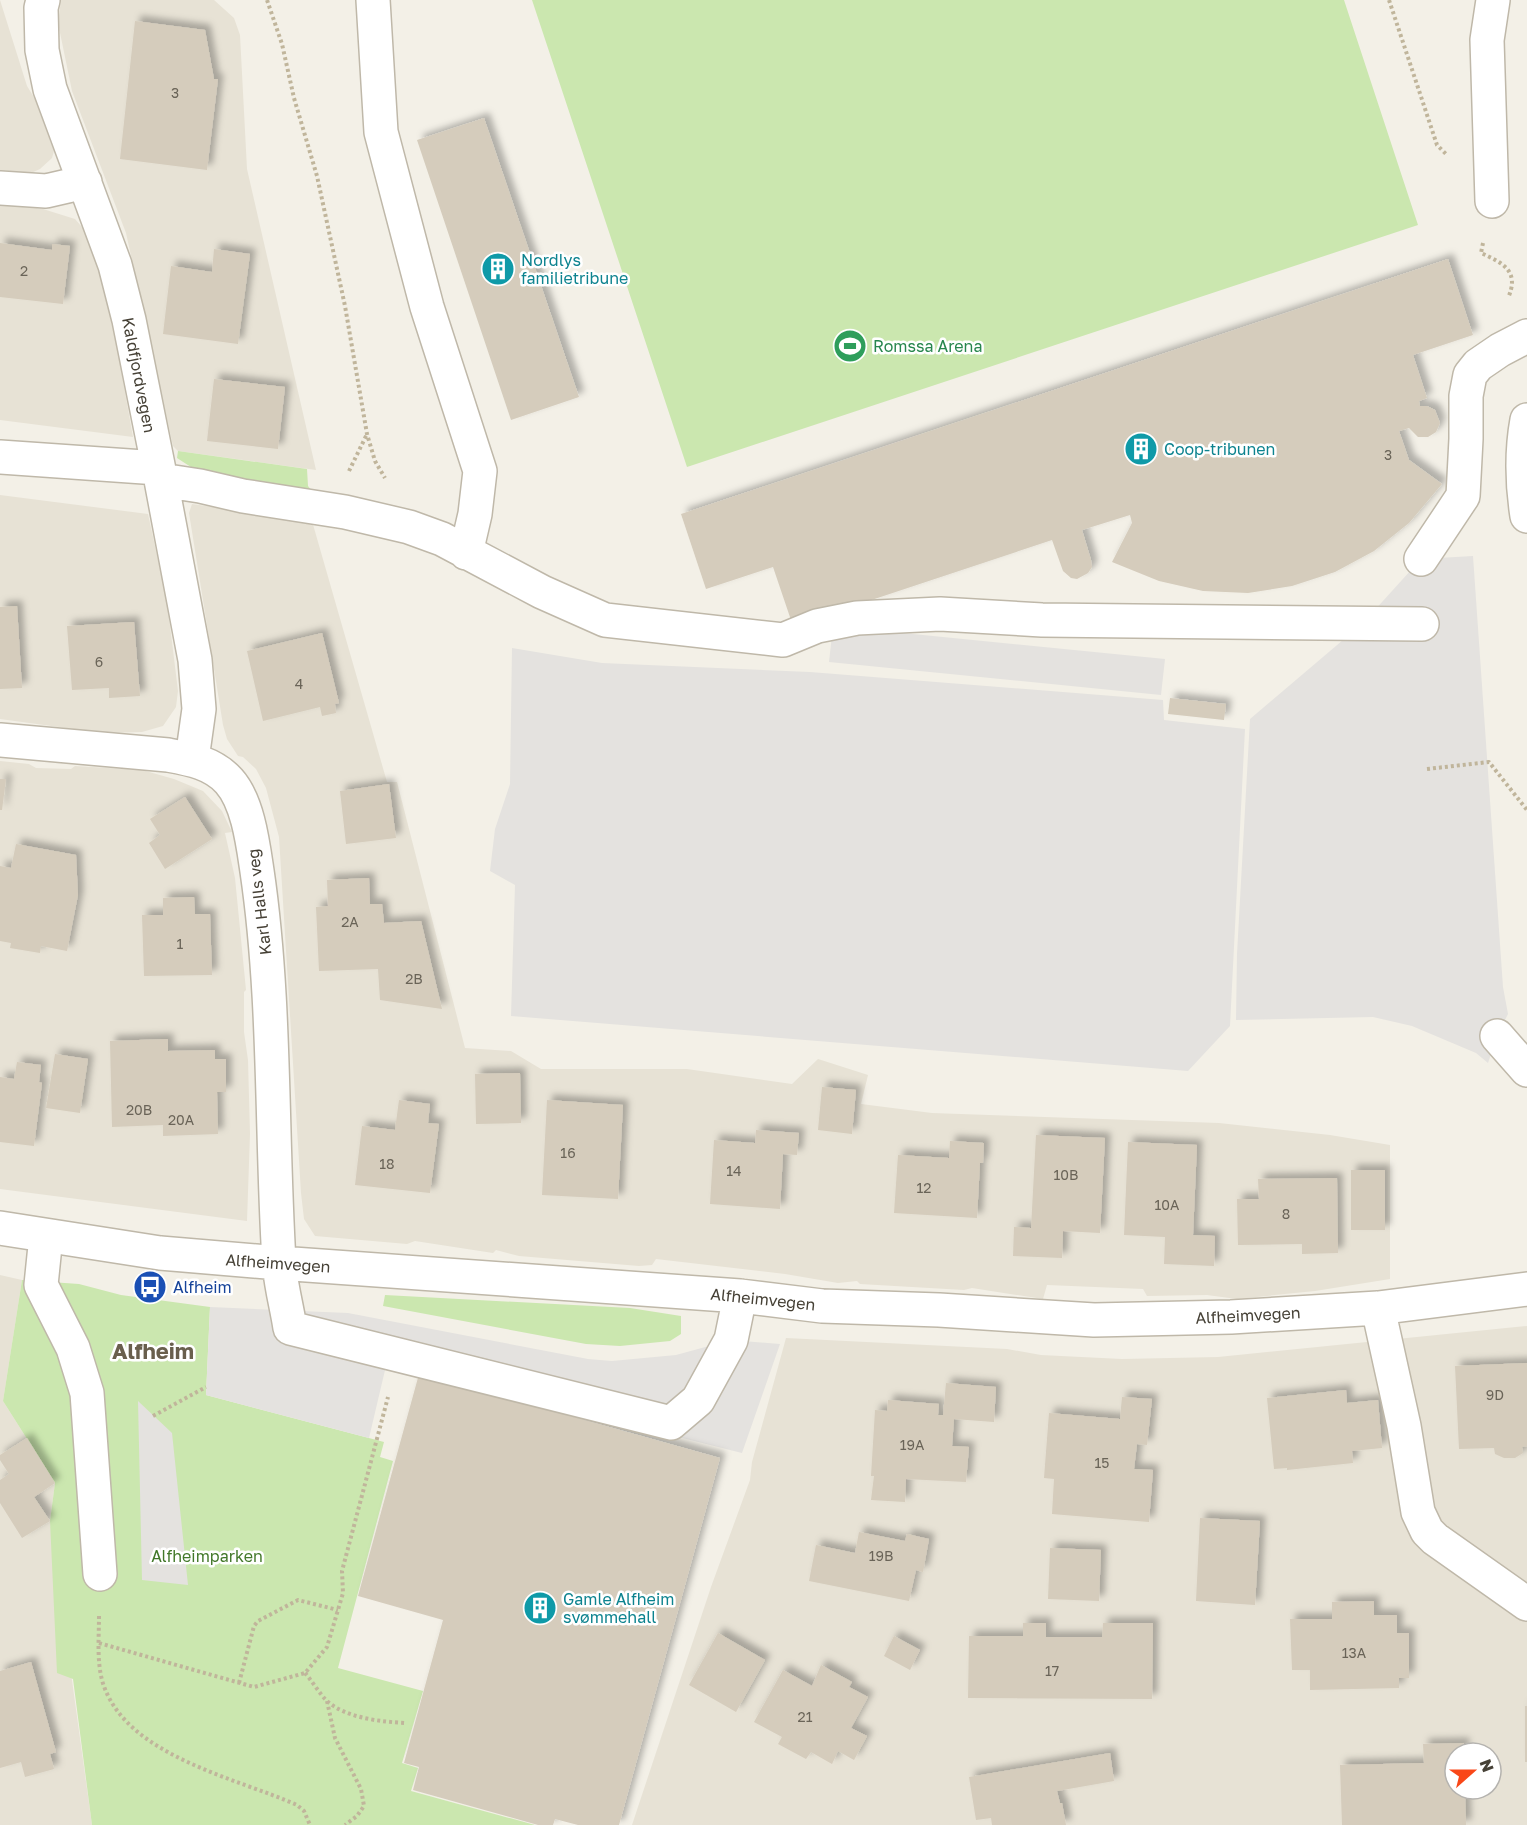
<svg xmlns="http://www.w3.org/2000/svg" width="1527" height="1825" font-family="'Golos Text',sans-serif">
<defs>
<filter id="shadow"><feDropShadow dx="5.5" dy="-5.5" stdDeviation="3" flood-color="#0004"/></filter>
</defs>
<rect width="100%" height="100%" fill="#f3f0e7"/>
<path fill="#e7e2d5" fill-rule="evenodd" d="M 0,0 L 27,86 L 35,99 L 54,151 L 52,158 L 40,169 L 31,173 L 0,170 Z
M 61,0 L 214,0 L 234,18 L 240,35 L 247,169 L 316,470 L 178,451 L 173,446 L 126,233 L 72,91 L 58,23 Z
M 0,203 L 43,209 L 75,219 L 88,234 L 97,257 L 118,353 L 133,437 L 0,420 Z
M 0,495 L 148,514 L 167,601 L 178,691 L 176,707 L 163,726 L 142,732 L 103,733 L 0,719 Z
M 192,504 L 312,521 L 387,782 L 397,782 L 465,1048 L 511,1051 L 541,1069 L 687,1069 L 792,1084 L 818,1059 L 868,1075 L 861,1104 L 932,1113 L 1219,1123 L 1330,1135 L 1390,1145 L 1390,1279 L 1315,1291 L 1237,1299 L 1207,1295 L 1147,1296 L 1143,1289 L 1047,1285 L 1043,1299 L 972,1288 L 964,1290 L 860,1284 L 857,1281 L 838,1283 L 785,1274 L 656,1259 L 652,1265 L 639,1266 L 519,1256 L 496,1250 L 493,1253 L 415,1241 L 407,1244 L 315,1236 L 304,1219 L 301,1193 L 279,837 L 266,788 L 256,769 L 243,757 L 238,756 L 227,739 L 223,725 L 189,513 Z
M 0,761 L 29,764 L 36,768 L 71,769 L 75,766 L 142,770 L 174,779 L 203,791 L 222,811 L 232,832 L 225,833 L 235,878 L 246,990 L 244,992 L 244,1032 L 248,1060 L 250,1134 L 247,1221 L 0,1189 Z
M 0,1275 L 22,1280 L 3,1401 L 55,1483 L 50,1521 L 92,1825 L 0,1825 Z
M 1527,1326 L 1527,1825 L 632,1825 L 711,1587 L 750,1480 L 752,1462 L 786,1338 L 1007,1349 L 1041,1355 L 1122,1359 L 1218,1357 ZM 1455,1753 L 1491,1753 L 1491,1789 L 1455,1789 Z"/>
<path fill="#cbe7af" d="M 532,0 L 1344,0 L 1418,225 L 687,467 Z
M 178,451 L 307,469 L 308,486 L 315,495 L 194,469 L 177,458 Z
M 22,1280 L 79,1284 L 121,1295 L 210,1307 L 206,1395 L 384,1442 L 380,1457 L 393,1461 L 338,1668 L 423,1691 L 402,1763 L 418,1768 L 411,1791 L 535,1825 L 92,1825 L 73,1679 L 57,1673 L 50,1521 L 55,1483 L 3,1401 Z
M 385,1295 L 630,1308 L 681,1316 L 681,1334 L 670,1341 L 620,1346 L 586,1344 L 383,1306 Z"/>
<path fill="#e4e2df" d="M 1473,556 L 1503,987 L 1508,1014 L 1497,1036 L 1488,1063 L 1476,1053 L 1412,1026 L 1373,1017 L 1236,1020 L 1237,954 L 1250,719 L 1363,623 L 1421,559 Z
M 833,626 L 1165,659 L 1161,695 L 829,662 Z
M 512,648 L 602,663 L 810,672 L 1163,700 L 1164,720 L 1245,729 L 1230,1026 L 1188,1071 L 511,1016 L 515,885 L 490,871 L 495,829 L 510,784 Z
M 210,1307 L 348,1313 L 588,1359 L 612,1361 L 676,1355 L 731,1340 L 780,1344 L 742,1453 L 395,1366 L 386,1366 L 369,1438 L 206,1395 Z
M 138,1401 L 172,1433 L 188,1585 L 142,1580 Z"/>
<path fill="#d5ccbc" filter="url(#shadow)" d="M 135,21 L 205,30 L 214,79 L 218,79 L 207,170 L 120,159 Z
M 484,118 L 579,397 L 511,420 L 417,140 Z
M 0,243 L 52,250 L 52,244 L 70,246 L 63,304 L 0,297 Z
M 214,249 L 250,254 L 238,344 L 163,334 L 171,266 L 212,272 Z
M 1448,259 L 1473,335 L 1413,355 L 1427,398 L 1419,401 L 1420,406 L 1427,406 L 1435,410 L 1440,423 L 1436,432 L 1428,437 L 1418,437 L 1409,428 L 1399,431 L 1409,460 L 1442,484 L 1409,523 L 1374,551 L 1335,572 L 1292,586 L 1248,593 L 1203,591 L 1159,581 L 1112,562 L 1132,523 L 1130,515 L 1082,530 L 1091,560 L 1092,567 L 1088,573 L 1077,579 L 1071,578 L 1063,571 L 1052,540 L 793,626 L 773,567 L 706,589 L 681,514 Z
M 214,379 L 285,387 L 278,449 L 207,441 Z
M 17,606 L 22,688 L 0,689 L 0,607 Z
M 134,622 L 140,696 L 109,698 L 109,688 L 72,690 L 67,626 Z
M 322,633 L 339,703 L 335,704 L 336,713 L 322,716 L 320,707 L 263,721 L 247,651 Z
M 1170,698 L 1226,704 L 1224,720 L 1168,714 Z
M 0,779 L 6,779 L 2,810 L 0,810 Z
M 389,784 L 396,838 L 346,844 L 340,791 Z
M 185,797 L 212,839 L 165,869 L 149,843 L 160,835 L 150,819 Z
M 16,844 L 76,855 L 78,895 L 67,951 L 41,946 L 40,953 L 10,948 L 11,943 L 0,941 L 0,866 L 11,868 Z
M 369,878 L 370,904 L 382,904 L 384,923 L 421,921 L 442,1009 L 380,1000 L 378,969 L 319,971 L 316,907 L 328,906 L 327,880 Z
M 194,897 L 195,914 L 210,914 L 212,975 L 144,976 L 142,915 L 163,915 L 163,898 Z
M 168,1039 L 168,1051 L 215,1050 L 215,1059 L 226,1059 L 226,1092 L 217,1092 L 218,1134 L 163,1136 L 163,1125 L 112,1127 L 110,1041 Z
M 55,1054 L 88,1059 L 80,1113 L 46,1108 Z
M 17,1062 L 41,1065 L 39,1082 L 42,1083 L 34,1146 L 0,1142 L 0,1077 L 14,1079 Z
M 520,1073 L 521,1123 L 476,1124 L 475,1074 Z
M 822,1087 L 856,1090 L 852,1134 L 818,1130 Z
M 399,1100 L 430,1104 L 428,1123 L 439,1124 L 430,1193 L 355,1185 L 362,1126 L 395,1130 Z
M 547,1100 L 623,1105 L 618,1199 L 542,1195 Z
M 756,1130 L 799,1133 L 797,1155 L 783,1154 L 780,1209 L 710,1204 L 714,1140 L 755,1143 Z
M 1036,1135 L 1105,1138 L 1100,1233 L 1063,1231 L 1062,1258 L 1013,1256 L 1014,1227 L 1031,1228 Z
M 950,1141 L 984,1143 L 983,1163 L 980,1163 L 977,1218 L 894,1213 L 898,1155 L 949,1158 Z
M 1128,1142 L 1197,1145 L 1193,1235 L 1215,1236 L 1214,1266 L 1164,1264 L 1165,1237 L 1124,1235 Z
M 1351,1170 L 1385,1170 L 1385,1230 L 1351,1230 Z
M 1337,1178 L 1338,1253 L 1302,1254 L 1302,1244 L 1238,1245 L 1237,1199 L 1259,1199 L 1258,1179 Z
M 1527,1363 L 1527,1446 L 1522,1447 L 1523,1453 L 1515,1458 L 1504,1458 L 1495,1454 L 1494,1448 L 1459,1449 L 1455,1366 Z
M 419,1374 L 720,1458 L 619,1825 L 578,1825 L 555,1819 L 553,1825 L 538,1825 L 413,1790 L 419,1767 L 404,1763 L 443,1620 L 358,1596 Z
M 946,1383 L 996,1387 L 994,1422 L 954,1419 L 952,1446 L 969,1447 L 966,1482 L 906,1479 L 905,1502 L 871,1500 L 874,1476 L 871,1476 L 875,1410 L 887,1411 L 888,1400 L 939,1404 L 938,1415 L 943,1415 Z
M 1346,1390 L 1347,1403 L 1378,1400 L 1382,1448 L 1352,1451 L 1353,1463 L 1287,1470 L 1287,1468 L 1274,1469 L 1267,1398 Z
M 1122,1397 L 1152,1399 L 1147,1445 L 1137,1444 L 1134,1469 L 1153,1470 L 1149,1522 L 1052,1514 L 1054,1479 L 1044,1478 L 1049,1413 L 1120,1419 Z
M 27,1438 L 55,1483 L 34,1497 L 50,1521 L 22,1538 L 0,1503 L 0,1480 L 9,1474 L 0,1460 L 0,1455 Z
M 1200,1518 L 1260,1521 L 1255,1605 L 1196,1601 Z
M 859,1532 L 905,1541 L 907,1534 L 929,1539 L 923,1572 L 916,1570 L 909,1601 L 809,1581 L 816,1545 L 855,1553 Z
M 1050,1548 L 1101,1550 L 1099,1601 L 1048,1599 Z
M 1374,1601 L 1374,1615 L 1397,1615 L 1397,1633 L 1409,1633 L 1409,1678 L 1399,1678 L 1399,1688 L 1310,1690 L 1310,1670 L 1292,1670 L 1290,1619 L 1332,1619 L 1332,1602 Z
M 1023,1623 L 1046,1623 L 1046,1637 L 1102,1637 L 1103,1623 L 1153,1623 L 1152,1699 L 968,1698 L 969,1636 L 1023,1636 Z
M 718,1633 L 765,1660 L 736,1712 L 689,1685 Z
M 894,1636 L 920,1650 L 910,1670 L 884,1656 Z
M 31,1662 L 56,1752 L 50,1754 L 54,1769 L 25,1777 L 21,1762 L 0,1768 L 0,1671 Z
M 821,1665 L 852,1682 L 849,1687 L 868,1697 L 851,1728 L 867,1736 L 854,1760 L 838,1751 L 832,1764 L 811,1752 L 806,1759 L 778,1744 L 782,1737 L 754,1722 L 783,1670 L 812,1686 Z
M 1525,1706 L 1527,1706 L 1527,1762 L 1525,1762 Z
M 1464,1743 L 1464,1753 L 1455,1753 L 1455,1789 L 1465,1789 L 1466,1825 L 1342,1825 L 1340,1765 L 1424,1763 L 1423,1744 Z
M 1110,1753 L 1114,1781 L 1057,1791 L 1060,1803 L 1062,1803 L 1066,1825 L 992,1825 L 991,1818 L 976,1820 L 969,1777 Z"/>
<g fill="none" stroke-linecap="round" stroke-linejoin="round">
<g stroke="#bfb8a9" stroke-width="36">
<path id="minor" d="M 43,0 L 41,8 L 42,50 L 50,89 L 115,265 L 129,320 L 161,480 L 195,660 L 199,709 L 192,759
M 373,0 L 381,132 L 427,307 L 480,471 L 475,514 L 466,553
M 0,188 L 46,191 L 85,182
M 1492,201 L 1487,40 L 1493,0
M 1527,420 C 1521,453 1522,484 1527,516
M 0,457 L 158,468
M 161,480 L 200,486 L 243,496 L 345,512 L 409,527 L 442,539 L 542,592 L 605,620 L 783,640 L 817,626 L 857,618 L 940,614 L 1042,620 L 1422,624
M 1421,559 L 1463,496 L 1466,439 L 1466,396 L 1470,375 L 1478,365 L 1500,350 L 1527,336
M 0,740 L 168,755 C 190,759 213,763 229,781 C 248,802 253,844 257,871 C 276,1000 271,1131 279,1261 C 280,1283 287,1307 290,1328 L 671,1423 L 698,1400 L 731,1340 L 740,1296
M 1497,1036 L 1527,1070
M 0,1228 L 160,1253 L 279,1263 L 740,1296 L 822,1306 L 939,1310 L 1094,1320 L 1231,1317 L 1378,1308 L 1527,1289
M 46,1236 L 41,1285 L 73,1348 L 87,1393 L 100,1574
M 1378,1308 L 1404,1426 L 1418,1512 L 1427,1531 L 1435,1539 L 1527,1604"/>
</g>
<path stroke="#c0b59b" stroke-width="4" stroke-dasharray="3 3" stroke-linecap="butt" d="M 267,0 L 282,44 L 294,98 L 317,176 L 345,306 L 367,434 L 375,461 L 385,478
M 1389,0 L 1437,145 L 1447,155
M 1483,243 L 1481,253 C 1503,263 1520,271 1508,298
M 349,471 L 367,434
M 1427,769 L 1489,762 L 1527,810
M 153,1416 L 206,1387
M 99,1616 C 99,1640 96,1667 105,1689 C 132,1757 236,1778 297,1805 L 304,1811 L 310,1825
M 99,1643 L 254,1687 L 305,1673 L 327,1647 L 343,1593 L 342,1571 L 388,1397
M 305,1673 C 312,1681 318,1691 325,1699 C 343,1718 382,1722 406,1723
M 239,1683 L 254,1626 L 258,1621 L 298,1600 L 338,1610
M 327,1701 L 335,1738 L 361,1789 L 364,1806 L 357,1816 L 345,1825"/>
<use href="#minor" stroke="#fff" stroke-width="33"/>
</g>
<defs>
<g id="building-disc" transform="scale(1.725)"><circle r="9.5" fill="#0f9aa8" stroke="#fff"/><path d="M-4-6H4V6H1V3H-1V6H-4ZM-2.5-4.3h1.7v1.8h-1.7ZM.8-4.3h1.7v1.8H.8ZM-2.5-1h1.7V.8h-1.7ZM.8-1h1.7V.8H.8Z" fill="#fff"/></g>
<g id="stadium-disc" transform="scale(1.725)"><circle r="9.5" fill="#2e9e5b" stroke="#fff"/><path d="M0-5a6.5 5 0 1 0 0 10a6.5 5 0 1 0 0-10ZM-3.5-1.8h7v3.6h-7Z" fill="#fff"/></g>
<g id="bus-disc" transform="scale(1.725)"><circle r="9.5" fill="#1a4fb4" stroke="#fff"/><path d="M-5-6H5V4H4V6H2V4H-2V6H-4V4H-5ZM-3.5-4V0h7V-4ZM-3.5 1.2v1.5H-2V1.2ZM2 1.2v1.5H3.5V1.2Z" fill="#fff"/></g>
</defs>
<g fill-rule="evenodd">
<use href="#building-disc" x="498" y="269"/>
<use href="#stadium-disc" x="850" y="346"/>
<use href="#building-disc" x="1141" y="449"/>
<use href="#bus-disc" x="150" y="1287"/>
<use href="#building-disc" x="540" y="1608"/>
</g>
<g text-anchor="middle" stroke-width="5" stroke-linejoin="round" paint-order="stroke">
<g font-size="14" fill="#6a6458">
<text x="175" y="98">3</text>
<text x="24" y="276">2</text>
<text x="1388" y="460">3</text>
<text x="99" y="667">6</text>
<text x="299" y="689">4</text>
<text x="350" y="927">2A</text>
<text x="180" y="949">1</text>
<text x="414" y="984">2B</text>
<text x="139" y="1115">20B</text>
<text x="181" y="1125">20A</text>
<text x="568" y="1158">16</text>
<text x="387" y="1169">18</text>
<text x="734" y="1176">14</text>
<text x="1066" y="1180">10B</text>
<text x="924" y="1193">12</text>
<text x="1167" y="1210">10A</text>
<text x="1286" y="1219">8</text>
<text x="1495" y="1400">9D</text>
<text x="912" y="1450">19A</text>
<text x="1102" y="1468">15</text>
<text x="881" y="1561">19B</text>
<text x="1354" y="1658">13A</text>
<text x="1052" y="1676">17</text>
<text x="805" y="1722">21</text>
</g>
<g font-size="16" fill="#0d838f" stroke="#fff" text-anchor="start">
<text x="521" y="266">Nordlys<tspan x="521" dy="18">familietribune</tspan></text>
<text x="1164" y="455">Coop-tribunen</text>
<text x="563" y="1605">Gamle Alfheim<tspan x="563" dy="18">svømmehall</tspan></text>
</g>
<g font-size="16" fill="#27864d" stroke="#fff" text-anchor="start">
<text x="873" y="352">Romssa Arena</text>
</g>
<g font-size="16" fill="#464136" stroke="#fff">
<text transform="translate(139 375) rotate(79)" y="6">Kaldfjordvegen</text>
<text transform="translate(259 902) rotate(-97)" y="6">Karl Halls veg</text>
<text transform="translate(278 1263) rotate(4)" y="6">Alfheimvegen</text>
<text transform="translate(763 1299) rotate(6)" y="6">Alfheimvegen</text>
<text transform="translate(1248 1315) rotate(-3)" y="6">Alfheimvegen</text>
</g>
<g font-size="16" fill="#164399" stroke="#fff" text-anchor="start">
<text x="173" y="1293">Alfheim</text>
</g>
<g font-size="16" fill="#427829" stroke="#fff">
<text x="207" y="1562">Alfheimparken</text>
</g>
<g font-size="22" font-weight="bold" fill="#695f4d" stroke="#fff">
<text x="153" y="1359">Alfheim</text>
</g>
</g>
<g transform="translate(1473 1771) rotate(69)"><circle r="28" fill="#ffffff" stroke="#b5b3af" stroke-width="1.5"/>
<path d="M0-4.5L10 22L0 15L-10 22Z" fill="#f94718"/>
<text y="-9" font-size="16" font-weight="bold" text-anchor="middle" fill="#464136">N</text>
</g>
</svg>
